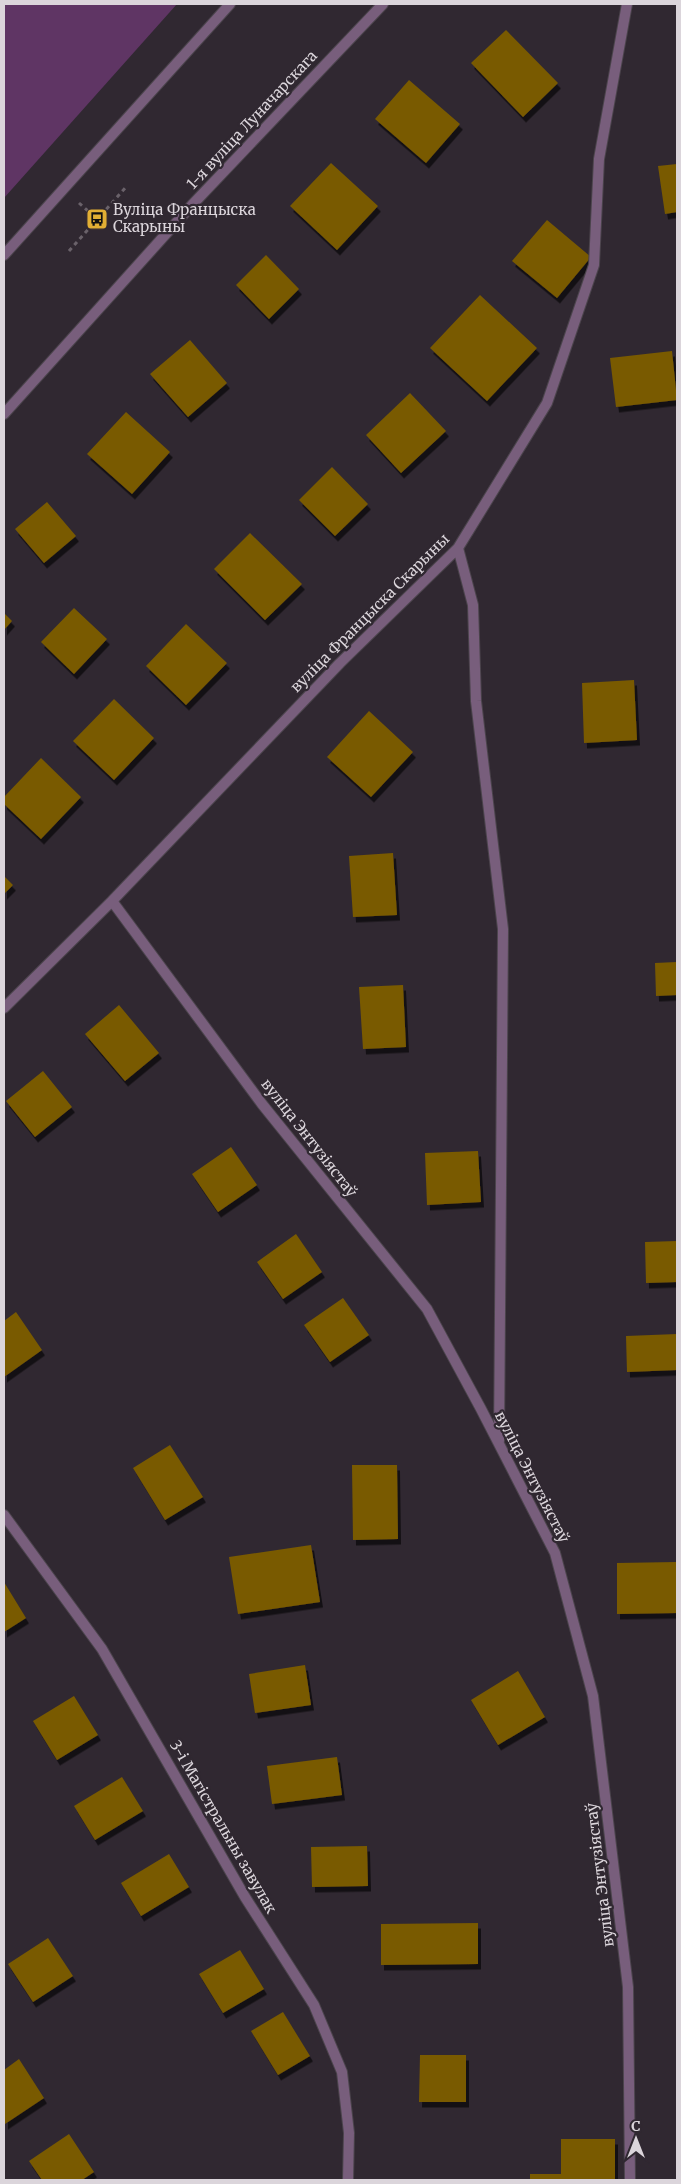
<svg xmlns="http://www.w3.org/2000/svg" width="681" height="2184" font-family="Merriweather,serif">
<defs>
<filter id="shadow"><feDropShadow dx="3" dy="5.5" stdDeviation="0" flood-color="#0009"/></filter>
</defs>
<rect width="100%" height="100%" fill="#302831"/>
<path fill="#5f3564" d="M 4,4 L 177,4 L 4,198 Z"/>
<path fill="#795a03" filter="url(#shadow)" d="M 506,30 L 558,83 L 523,117 L 471,63 Z
M 409,80 L 460,124 L 426,163 L 375,119 Z
M 331,163 L 378,206 L 337,250 L 290,206 Z
M 677,164 L 677,212 L 665,214 L 658,166 Z
M 547,220 L 591,257 L 557,298 L 512,261 Z
M 266,255 L 299,289 L 269,319 L 236,285 Z
M 480,295 L 537,348 L 487,401 L 430,348 Z
M 190,340 L 227,383 L 188,417 L 150,374 Z
M 672,351 L 677,400 L 616,407 L 610,358 Z
M 410,393 L 446,431 L 401,473 L 366,435 Z
M 126,412 L 170,452 L 132,494 L 87,454 Z
M 332,467 L 368,504 L 335,536 L 299,500 Z
M 47,502 L 76,536 L 44,563 L 15,529 Z
M 250,533 L 302,584 L 265,620 L 214,569 Z
M 74,608 L 107,639 L 74,674 L 41,642 Z
M 4,613 L 12,621 L 4,630 Z
M 186,624 L 227,663 L 186,705 L 146,666 Z
M 634,680 L 637,740 L 584,743 L 582,683 Z
M 114,699 L 154,738 L 114,780 L 73,741 Z
M 369,711 L 413,752 L 371,797 L 327,757 Z
M 41,758 L 81,797 L 41,839 L 4,804 L 4,797 Z
M 393,853 L 397,915 L 353,917 L 349,856 Z
M 4,876 L 13,885 L 4,894 Z
M 677,962 L 677,995 L 656,996 L 655,963 Z
M 403,985 L 406,1047 L 363,1049 L 359,987 Z
M 119,1005 L 159,1053 L 125,1081 L 85,1034 Z
M 43,1071 L 72,1107 L 35,1137 L 6,1101 Z
M 231,1147 L 257,1185 L 218,1212 L 192,1174 Z
M 478,1151 L 481,1202 L 427,1205 L 425,1153 Z
M 296,1234 L 322,1272 L 283,1299 L 257,1262 Z
M 677,1241 L 677,1282 L 646,1283 L 645,1242 Z
M 343,1298 L 369,1335 L 330,1362 L 304,1325 Z
M 16,1312 L 42,1350 L 4,1377 L 4,1321 Z
M 677,1334 L 677,1370 L 627,1372 L 626,1336 Z
M 170,1445 L 203,1497 L 165,1520 L 133,1468 Z
M 352,1465 L 397,1465 L 398,1539 L 353,1540 Z
M 311,1545 L 320,1602 L 238,1614 L 229,1557 Z
M 677,1562 L 677,1613 L 617,1614 L 617,1563 Z
M 4,1582 L 26,1618 L 4,1632 Z
M 305,1665 L 311,1705 L 255,1713 L 249,1674 Z
M 518,1671 L 545,1717 L 498,1745 L 471,1700 Z
M 74,1696 L 98,1735 L 57,1760 L 33,1721 Z
M 337,1757 L 342,1795 L 272,1804 L 267,1766 Z
M 122,1777 L 143,1811 L 95,1840 L 74,1806 Z
M 367,1846 L 368,1886 L 312,1887 L 311,1847 Z
M 169,1854 L 189,1887 L 141,1916 L 121,1883 Z
M 478,1923 L 478,1964 L 381,1965 L 381,1924 Z
M 48,1938 L 73,1976 L 33,2002 L 8,1964 Z
M 240,1950 L 264,1989 L 223,2013 L 199,1974 Z
M 283,2012 L 310,2056 L 278,2075 L 251,2031 Z
M 420,2055 L 466,2055 L 466,2102 L 419,2102 Z
M 19,2059 L 44,2098 L 5,2124 L 4,2070 Z
M 69,2134 L 94,2172 L 82,2180 L 42,2180 L 29,2161 Z
M 561,2139 L 615,2139 L 615,2180 L 530,2180 L 530,2174 L 561,2174 Z"/>
<g fill="none" stroke-linecap="round" stroke-linejoin="round">
<g stroke="#4b444c" stroke-width="12">
<path id="minor" d="M 4,414 L 192,205 L 383,4
M 458,548 L 473,605 L 476,701 L 503,929 L 499,1441
M 112,901 L 262,1104 L 427,1309 L 481,1409 L 555,1553 L 593,1696 L 628,1987 L 630,2180
M 4,1008 L 112,901 L 340,663 L 458,548 L 547,403 L 594,265 L 599,159 L 627,4
M 4,1515 L 102,1649 L 245,1897 L 314,2005 L 342,2072 L 349,2133 L 348,2180"/>
</g>
<g stroke="#4b444c" stroke-width="12">
<path id="tertiary" d="M 4,255 L 230,4"/>
</g>
<path stroke="#6a626a" stroke-width="3" stroke-dasharray="4 4" stroke-linecap="butt" d="M 79,203 L 97,219
M 69,251 L 127,186"/>
<use href="#minor" stroke="#785e7c" stroke-width="10"/>
<use href="#tertiary" stroke="#785e7c" stroke-width="10"/>
</g>
<defs>
<g id="bus-square" transform="scale(1.125)"><rect x="-9" y="-9" width="18" height="18" rx="4" fill="#e2af34" stroke="#302831"/><path d="M-5-6H5V4H4V6H2V4H-2V6H-4V4H-5ZM-3.5-4V0h7V-4ZM-3.5 1.2v1.5H-2V1.2ZM2 1.2v1.5H3.5V1.2Z" fill="#111"/></g>
</defs>
<g fill-rule="evenodd">
<use href="#bus-square" x="97" y="219"/>
</g>
<g text-anchor="middle" stroke-width="4.5" stroke-linejoin="round" paint-order="stroke">
<g font-size="15" fill="#dbd5db" stroke="#302831">
<text transform="translate(252 120) rotate(-47)" y="5">1-я вуліца Луначарскага</text>
<text transform="translate(370 613) rotate(-45)" y="5">вуліца Францыска Скарыны</text>
<text transform="translate(309 1138) rotate(52)" y="5">вуліца Энтузіястаў</text>
<text transform="translate(532 1477) rotate(63)" y="5">вуліца Энтузіястаў</text>
<text transform="translate(223 1827) rotate(60)" y="5">3-і Магістральны завулак</text>
<text transform="translate(600 1875) rotate(-97)" y="5">вуліца Энтузіястаў</text>
</g>
<g font-size="15" fill="#dbd5db" stroke="#302831" text-anchor="start">
<text x="113" y="215">Вуліца Францыска<tspan x="113" dy="17">Скарыны</tspan></text>
</g>
</g>
<rect width="681" height="2184" fill="none" stroke="#dbd5db" stroke-width="10"/>
<g transform="translate(636 2139)" stroke="#302831" stroke-width="4" paint-order="stroke">
<path d="M0-4L9 19L0 12L-9 19Z" fill="#dbd5db"/>
<text y="-8" font-size="14" font-weight="bold" text-anchor="middle" fill="#dbd5db">С</text>
</g>
</svg>
